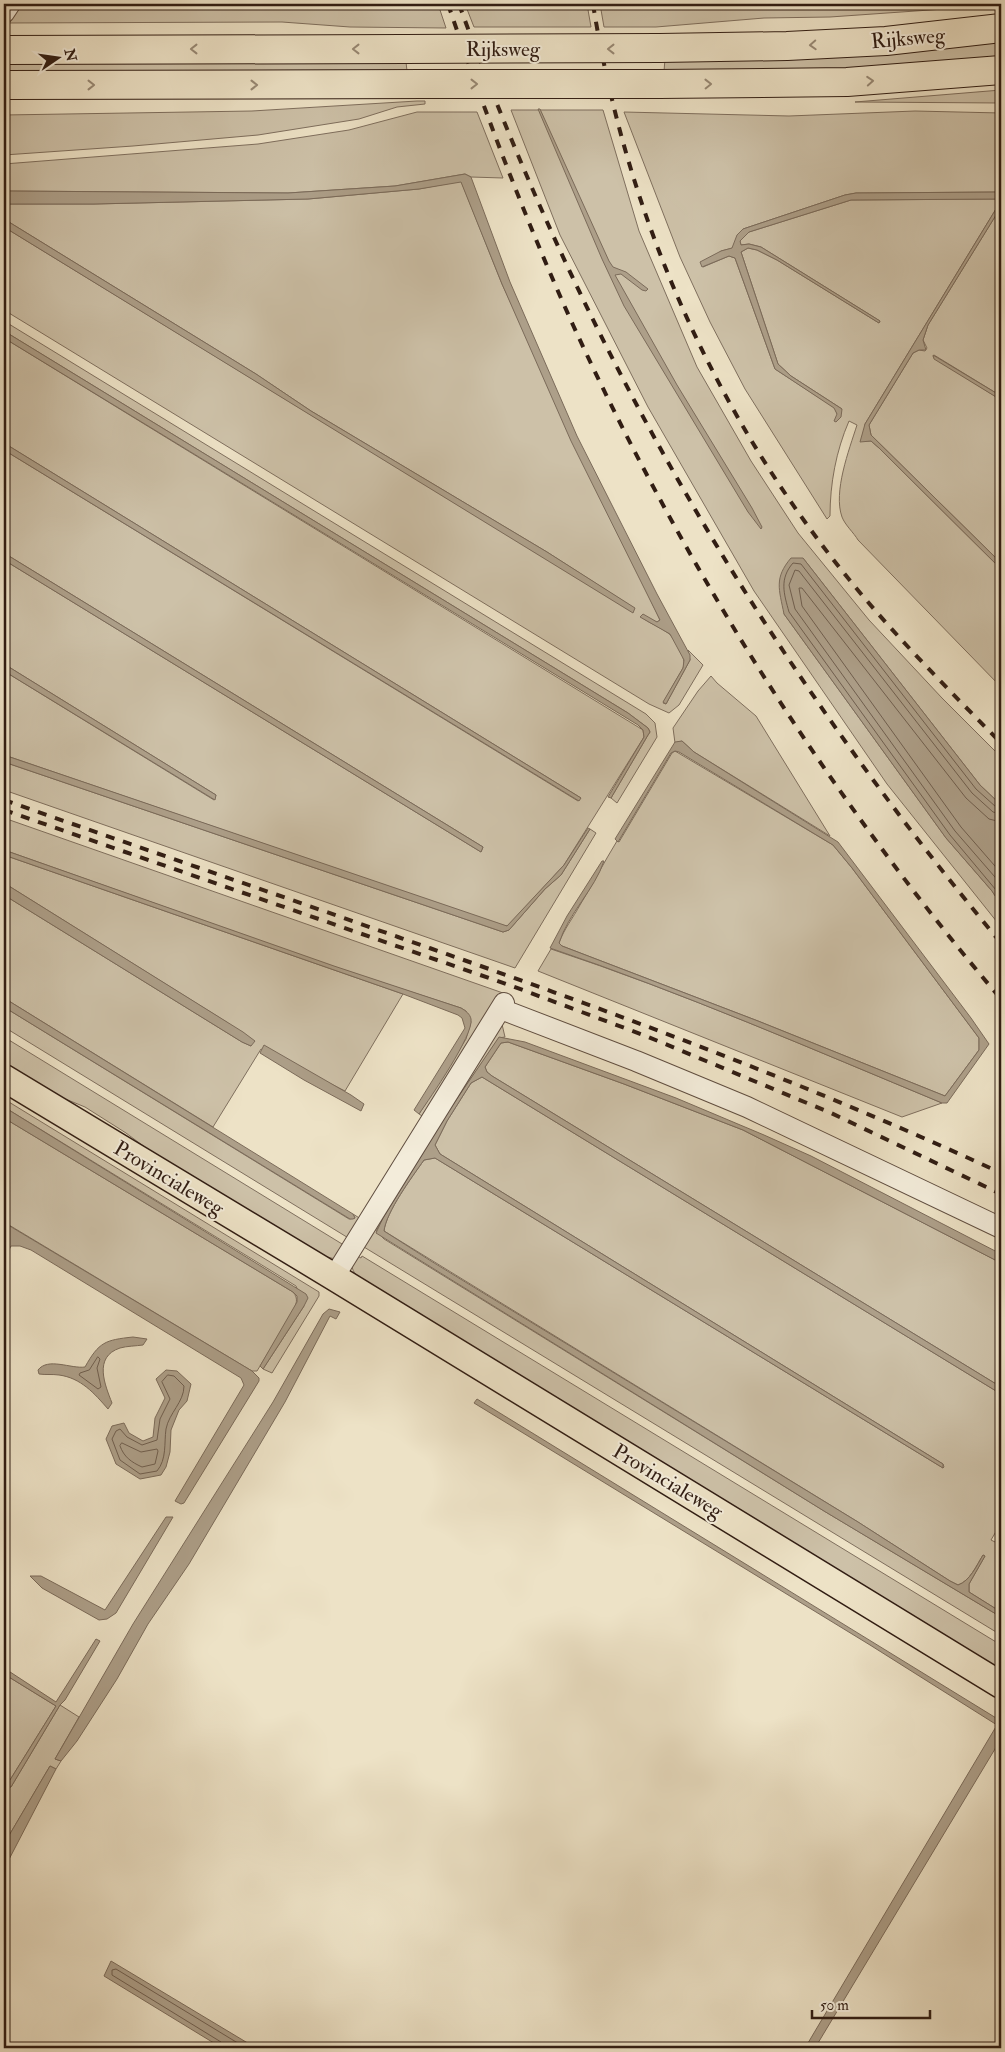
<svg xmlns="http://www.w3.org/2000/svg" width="1005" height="2052" font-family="'IM FELL Double Pica',serif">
<rect width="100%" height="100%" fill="#ede2c6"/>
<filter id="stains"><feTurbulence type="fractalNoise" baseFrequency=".004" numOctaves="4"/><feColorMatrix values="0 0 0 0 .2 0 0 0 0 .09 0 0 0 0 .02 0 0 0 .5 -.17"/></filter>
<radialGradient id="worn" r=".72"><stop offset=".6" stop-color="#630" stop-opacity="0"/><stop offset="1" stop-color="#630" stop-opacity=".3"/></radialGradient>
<path fill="#cdc1a8" stroke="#7f6f5e" d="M 15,4 L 438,4 L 446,28 L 350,27 L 282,22 L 4,23 Z
M 465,4 L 587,4 L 591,27 L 474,27 Z
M 600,4 L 1001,4 L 1001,5 L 830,17 L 764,18 L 656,27 L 604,27 Z
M 1001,39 L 1001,59 L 854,70 L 664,72 L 665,58 Z
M 4,60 L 406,62 L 407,71 L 4,75 Z
M 1001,90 L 1001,103 L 855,102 Z
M 417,101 L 425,101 L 425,104 L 397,107 L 359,119 L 258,135 L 133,146 L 4,155 L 4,115 L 252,111 Z
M 511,110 L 603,110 L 639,231 L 697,367 L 751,461 L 798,533 L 869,620 L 942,698 L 1001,757 L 1001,805 L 980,785 L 803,558 L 784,614 L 946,838 L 992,891 L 1001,905 L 1001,927 L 887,784 L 754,591 L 648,407 L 560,235 Z
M 915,111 L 1001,113 L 1001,192 L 856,193 L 845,195 L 743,229 L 733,248 L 721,251 L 703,267 L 729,256 L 735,258 L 775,369 L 835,408 L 837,414 L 842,409 L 791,376 L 778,364 L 741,252 L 748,248 L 757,250 L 777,260 L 879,323 L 880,321 L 761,247 L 749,244 L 741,245 L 740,241 L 749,232 L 851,200 L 1000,199 L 999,204 L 865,424 L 866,441 L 871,441 L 879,448 L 1001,569 L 1001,687 L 858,540 C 854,533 845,525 842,517 C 833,492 849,450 857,425 L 849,421 C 836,451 830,484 830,516 L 827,519 L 745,389 L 710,322 L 680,257 L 624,112 L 789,116 Z
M 417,112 L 477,112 L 503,178 L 471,177 L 465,174 L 395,186 L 288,193 L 4,191 L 4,164 L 258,144 L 349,130 Z
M 461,181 L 502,284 L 660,620 L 657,622 L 641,617 C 649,623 660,627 668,633 C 676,640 687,658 683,668 L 663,703 L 666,704 L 690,660 L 688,650 L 703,665 L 679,705 L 669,713 L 649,704 L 4,310 L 4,227 L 633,612 L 634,608 L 547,552 L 311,411 L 256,374 L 4,219 L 4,204 L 94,204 L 308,199 L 419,189 Z
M 1001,207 L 1001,396 L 934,355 L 933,357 L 1001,400 L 1001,563 L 871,435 L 869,425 L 913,353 L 919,350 L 925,351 L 927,348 L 923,340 L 928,325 Z
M 4,321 L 646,714 L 655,723 L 657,737 L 617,803 L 611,798 L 648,735 L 650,732 L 648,728 L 628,713 L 4,331 Z
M 4,338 L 643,730 L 644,737 L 564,865 L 508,926 L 501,925 L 4,755 L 4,671 L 214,800 L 216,795 L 4,664 L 4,560 L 481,852 L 483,847 L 4,553 L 4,450 L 578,801 L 581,798 L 4,443 Z
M 711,676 L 717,683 L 756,716 L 830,836 L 694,752 L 682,741 L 675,743 L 673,728 L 698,691 Z
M 675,751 L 833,845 L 852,868 L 979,1038 L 979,1050 L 945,1096 L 758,1021 L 562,946 L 559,943 C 564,929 573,918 580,905 C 593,884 604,862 617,841 L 619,842 L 672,753 Z
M 4,762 L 503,932 L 509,930 L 545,889 L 561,875 L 590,829 L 596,833 L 515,968 L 4,790 Z
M 4,818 L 503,993 L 483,1031 L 428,1120 L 419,1114 L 466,1039 L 471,1022 L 466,1011 L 461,1008 L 334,967 L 4,850 Z
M 4,855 L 403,994 L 345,1091 L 261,1049 L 213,1127 L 4,998 L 4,895 L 242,1042 L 251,1046 L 228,1023 L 4,883 Z
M 551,949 C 684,993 812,1049 942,1103 L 902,1117 L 538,971 Z
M 4,1007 L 349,1219 L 355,1218 L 353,1214 L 364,1221 L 350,1239 L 4,1027 Z
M 501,1020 L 505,1037 L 499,1038 L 450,1109 L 376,1231 L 384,1239 L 824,1511 L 1001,1617 L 1001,1635 L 359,1244 Z
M 4,1037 L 347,1247 L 335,1259 L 312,1253 L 158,1157 L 126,1133 L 85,1107 L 46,1091 L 4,1065 Z
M 508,1042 L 624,1084 L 743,1130 L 1001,1263 L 1001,1387 L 492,1076 L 487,1072 L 485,1067 L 501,1043 Z
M 482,1077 L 1001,1394 L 1001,1523 L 991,1540 L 995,1542 L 1001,1532 L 1001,1612 L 969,1592 L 969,1584 L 985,1556 L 983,1555 C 976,1566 970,1581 958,1585 L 950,1581 L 858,1522 L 384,1231 C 386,1212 412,1177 424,1160 L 435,1158 L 943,1468 L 944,1467 L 943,1464 L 440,1154 L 435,1145 L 447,1121 L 471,1083 Z
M 4,1099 L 319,1292 L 319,1296 L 272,1373 L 263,1369 L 304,1306 L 296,1286 L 4,1107 Z
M 4,1118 L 293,1292 C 299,1299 296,1304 293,1312 L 257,1371 L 252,1371 L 9,1225 L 4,1232 Z
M 354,1254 L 361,1258 L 362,1256 L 1001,1645 L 1001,1675 L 368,1287 C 356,1274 348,1272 354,1254 Z
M 4,1674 L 56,1706 L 10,1780 L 4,1781 Z
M 60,1705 L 79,1717 L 55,1759 L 61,1761 L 56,1769 L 50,1766 L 4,1844 L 4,1787 L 11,1787 Z"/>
<path fill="#ad9f89" stroke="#7b6b5a" d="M 538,109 L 540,109 L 609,261 L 613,267 L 626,272 L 648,289 L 646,291 L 642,290 L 621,274 L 615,275 L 677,385 L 752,508 L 762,527 L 761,529 L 748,512 L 624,306 L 602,259 Z
M 465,174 L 471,177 L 510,282 L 577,436 L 657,594 L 690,655 L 690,660 L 666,704 L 663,702 L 683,668 L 684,660 L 670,634 L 640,617 L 643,614 L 657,622 L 660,620 L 571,441 L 502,284 L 461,182 L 419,189 L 308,199 L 94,204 L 4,204 L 4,191 L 288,193 L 395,186 Z
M 1001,192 L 1001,207 L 928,325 L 923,340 L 926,350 L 919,350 L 913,353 L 869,425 L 871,435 L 1001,563 L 1001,569 L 879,448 L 871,441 L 860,442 L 865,424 L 999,204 L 1000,199 L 851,200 L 749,232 L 740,241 L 741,245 L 749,244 L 761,247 L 880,321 L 879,323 L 777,260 L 757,250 L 748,248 L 741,252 L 778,364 L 791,376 L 842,409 L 841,417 L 836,422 L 834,421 L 837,414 L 834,408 L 775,369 L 735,258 L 729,256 L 702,267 L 700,262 L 721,251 L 732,248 L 737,235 L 743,229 L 845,195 L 856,193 Z
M 4,219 L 256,374 L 311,411 L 547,552 L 635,608 L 633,613 L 4,227 Z
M 4,331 L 628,713 L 648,728 L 650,732 L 648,735 L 611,798 L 608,797 L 644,737 L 643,730 L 638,725 L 4,338 Z
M 933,355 L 1001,396 L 1001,400 L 934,359 Z
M 4,443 L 581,798 L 579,801 L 4,450 Z
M 4,553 L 483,847 L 481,852 L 4,560 Z
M 791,558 L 803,558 L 980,785 L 1001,805 L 1001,905 L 992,891 L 946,838 L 784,614 C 779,589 774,578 791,558 Z
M 4,664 L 216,795 L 215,800 L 4,671 Z
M 682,741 L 694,752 L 838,842 L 971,1018 L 989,1044 L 947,1103 L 942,1103 C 812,1049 683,993 550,948 L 567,916 L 602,861 L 604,861 C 595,889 568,914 559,943 L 562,946 L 758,1021 L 945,1096 L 979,1050 L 979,1038 L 852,868 L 833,845 L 679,752 L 675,751 L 671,753 L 618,842 L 615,839 L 675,742 Z
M 4,755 L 507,926 L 564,865 L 588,828 L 590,829 L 561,875 L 545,889 L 509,930 L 503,932 L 4,762 Z
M 4,850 L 334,966 L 461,1008 C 466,1011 470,1014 471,1019 C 474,1035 430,1098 419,1114 L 414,1110 L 465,1028 L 462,1018 L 458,1015 L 403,994 L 4,855 Z
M 4,883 L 243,1032 L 255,1041 L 251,1046 L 242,1042 L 4,895 Z
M 4,998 L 353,1214 L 355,1218 L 353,1219 L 350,1219 L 4,1007 Z
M 499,1037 L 525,1042 L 676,1098 L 764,1135 L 811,1156 L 1001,1254 L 1001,1263 L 743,1130 L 624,1084 L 508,1042 L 501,1043 L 485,1067 L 487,1072 L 492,1076 L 1001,1387 L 1001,1394 L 482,1077 L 471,1083 L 447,1121 L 435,1145 L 440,1154 L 943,1464 L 943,1468 L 435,1158 L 424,1160 C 412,1177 386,1212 384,1231 L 431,1261 L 858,1522 L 950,1581 L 958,1585 C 970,1581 977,1565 983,1555 L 985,1556 L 969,1584 L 969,1592 L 1001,1612 L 1001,1617 L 824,1511 L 376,1233 L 383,1218 L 450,1109 Z
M 264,1045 L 351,1095 L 364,1104 L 361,1111 L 304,1080 L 260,1053 Z
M 4,1107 L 306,1294 L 308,1298 L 304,1306 L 263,1369 L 260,1366 L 297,1302 L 297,1296 L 293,1292 L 4,1118 Z
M 8,1225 L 252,1371 L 259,1378 L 259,1381 L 184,1503 L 181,1504 L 175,1501 L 244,1385 L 241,1378 L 31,1250 L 20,1246 L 11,1246 L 4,1259 L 4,1232 Z
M 329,1309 L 340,1312 L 336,1319 L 330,1316 L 285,1402 L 189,1564 L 148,1624 L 117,1679 L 77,1741 L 61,1761 L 55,1759 L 133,1624 L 273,1402 L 323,1314 Z
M 133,1337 L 147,1339 L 143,1345 C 136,1346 127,1346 120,1348 C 93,1357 105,1385 112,1403 L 108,1409 C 94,1393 81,1378 59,1375 C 52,1374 46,1375 39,1374 L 38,1370 C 48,1357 71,1369 85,1367 C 99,1342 105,1340 133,1337 Z
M 166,1370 L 177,1371 L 191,1384 L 187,1401 L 179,1410 L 171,1430 L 170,1452 L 166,1467 L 161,1475 L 140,1479 L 116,1464 L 106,1439 L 112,1426 L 124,1423 L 129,1433 L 143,1441 L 153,1437 L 155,1418 L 165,1398 L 156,1379 Z
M 477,1399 L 1001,1721 L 1001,1739 L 815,2048 L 805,2048 L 997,1725 L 870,1645 L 474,1403 Z
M 166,1517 L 173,1517 L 116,1613 L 107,1619 L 99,1620 L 42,1588 L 30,1576 L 41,1576 L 105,1610 Z
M 96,1639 L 100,1641 L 65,1700 L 60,1705 L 11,1787 L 4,1787 L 4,1781 L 10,1780 L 56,1706 L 4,1674 L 4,1668 L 56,1702 Z
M 50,1766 L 56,1769 L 4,1869 L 4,1844 Z
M 111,1961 L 256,2048 L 222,2048 L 104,1976 Z"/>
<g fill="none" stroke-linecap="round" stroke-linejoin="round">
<path stroke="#6f5e4e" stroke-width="1" d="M 1001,808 L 996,807 L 976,789 L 801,564 L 793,563 C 779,579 784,594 789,612 L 950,835 L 1001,896
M 1001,814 L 993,812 L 972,793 L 799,571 L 795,570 L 789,585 L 795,609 L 955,831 L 1001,884
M 1001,822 L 989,819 L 966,798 L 802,588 L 799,588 L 802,606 L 961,827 L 1001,873
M 98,1357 L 100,1359 L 97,1368 L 101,1387 L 98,1389 L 79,1375 L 80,1373 L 89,1370 Z
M 168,1375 L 174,1376 L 184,1386 C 184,1402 169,1413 166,1429 C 164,1443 167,1459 157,1471 L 140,1474 L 120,1460 L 112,1439 L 116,1431 L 120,1429 L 127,1437 L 142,1445 L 157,1440 L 160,1419 L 170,1399 L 162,1382 Z
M 122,1443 L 141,1452 L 157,1449 L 158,1451 L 155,1464 L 142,1467 C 131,1462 124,1457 120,1446 Z
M 224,2048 L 221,2042 L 112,1975 L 112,1970 L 116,1969 L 246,2048"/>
<g stroke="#604e40" stroke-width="22">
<path id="minor" d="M 4,13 L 10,4
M 501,1009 L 636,1061 L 747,1107 L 1001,1228
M 334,1277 L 504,1003"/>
</g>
<g stroke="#311d13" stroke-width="29">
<path id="major" d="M 4,1078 L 334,1277 L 1001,1685"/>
</g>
<g stroke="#311d13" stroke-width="30">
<path id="highway" d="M 660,48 L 787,46 L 886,41 L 1001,28
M 4,50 L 405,49
M 659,84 L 847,82 L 1001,70
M 4,85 L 425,84"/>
</g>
<use href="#minor" stroke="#f3ecda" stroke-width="20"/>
<use href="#major" stroke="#ede2c6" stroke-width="26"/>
<use href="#highway" stroke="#ede2c6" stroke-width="28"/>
<path stroke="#311d13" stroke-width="4" stroke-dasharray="9 9" stroke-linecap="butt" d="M 448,4 C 485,113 526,221 573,325 C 684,567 829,797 1001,999
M 459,4 C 585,353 764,659 1001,943
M 593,4 C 625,206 706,396 832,558 C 883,624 943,684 1001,743
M 4,800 C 135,846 267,891 398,937 C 602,1008 805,1082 1001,1173
M 4,810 L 512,986 L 646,1036 L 831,1113 L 1001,1194"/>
<g stroke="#311d13" stroke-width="30" stroke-linecap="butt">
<path id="highway-bridge" d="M 405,49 L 660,48
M 425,84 L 659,84"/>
</g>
<use href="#highway-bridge" stroke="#ede2c6" stroke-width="28"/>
</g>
<defs><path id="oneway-chevron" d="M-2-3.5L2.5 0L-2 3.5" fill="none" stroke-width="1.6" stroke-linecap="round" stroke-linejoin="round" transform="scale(1.25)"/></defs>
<g stroke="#988975">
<use href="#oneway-chevron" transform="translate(813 45) rotate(177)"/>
<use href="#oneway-chevron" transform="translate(194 49) rotate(180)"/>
<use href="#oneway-chevron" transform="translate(356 49) rotate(180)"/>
<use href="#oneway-chevron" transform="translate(611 49) rotate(180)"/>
<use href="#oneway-chevron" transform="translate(870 81) rotate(-4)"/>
<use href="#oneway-chevron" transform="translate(474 84)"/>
<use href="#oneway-chevron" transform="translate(708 84) rotate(-1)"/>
<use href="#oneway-chevron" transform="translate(91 85)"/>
<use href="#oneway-chevron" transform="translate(254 85)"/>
</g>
<g text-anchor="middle" stroke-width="4" stroke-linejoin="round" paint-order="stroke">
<g font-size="21" fill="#311d13" stroke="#f3ecda">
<text transform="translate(908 38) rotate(-5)" y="7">Rijksweg</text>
<text x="503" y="56">Rijksweg</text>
<text transform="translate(169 1178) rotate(31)" y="7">Provincialeweg</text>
<text transform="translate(668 1481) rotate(31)" y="7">Provincialeweg</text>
</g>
</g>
<rect width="1005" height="2052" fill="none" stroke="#ede2c6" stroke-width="20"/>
<rect x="5" y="5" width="995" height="2042" fill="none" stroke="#311d13" stroke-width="2.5"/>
<rect x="10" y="10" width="985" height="2032" fill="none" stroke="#311d13"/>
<g transform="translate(58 58) rotate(77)" stroke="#f3ecda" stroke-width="4" paint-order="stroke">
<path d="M0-4L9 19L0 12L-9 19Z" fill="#311d13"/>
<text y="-8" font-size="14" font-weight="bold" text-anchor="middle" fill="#311d13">N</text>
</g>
<path d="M812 2010v8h118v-8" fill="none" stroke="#311d13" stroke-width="2.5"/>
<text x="820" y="2010" font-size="15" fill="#311d13" stroke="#f3ecda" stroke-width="4" paint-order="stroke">50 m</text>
<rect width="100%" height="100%" filter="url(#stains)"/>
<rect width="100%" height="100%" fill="url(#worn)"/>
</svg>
